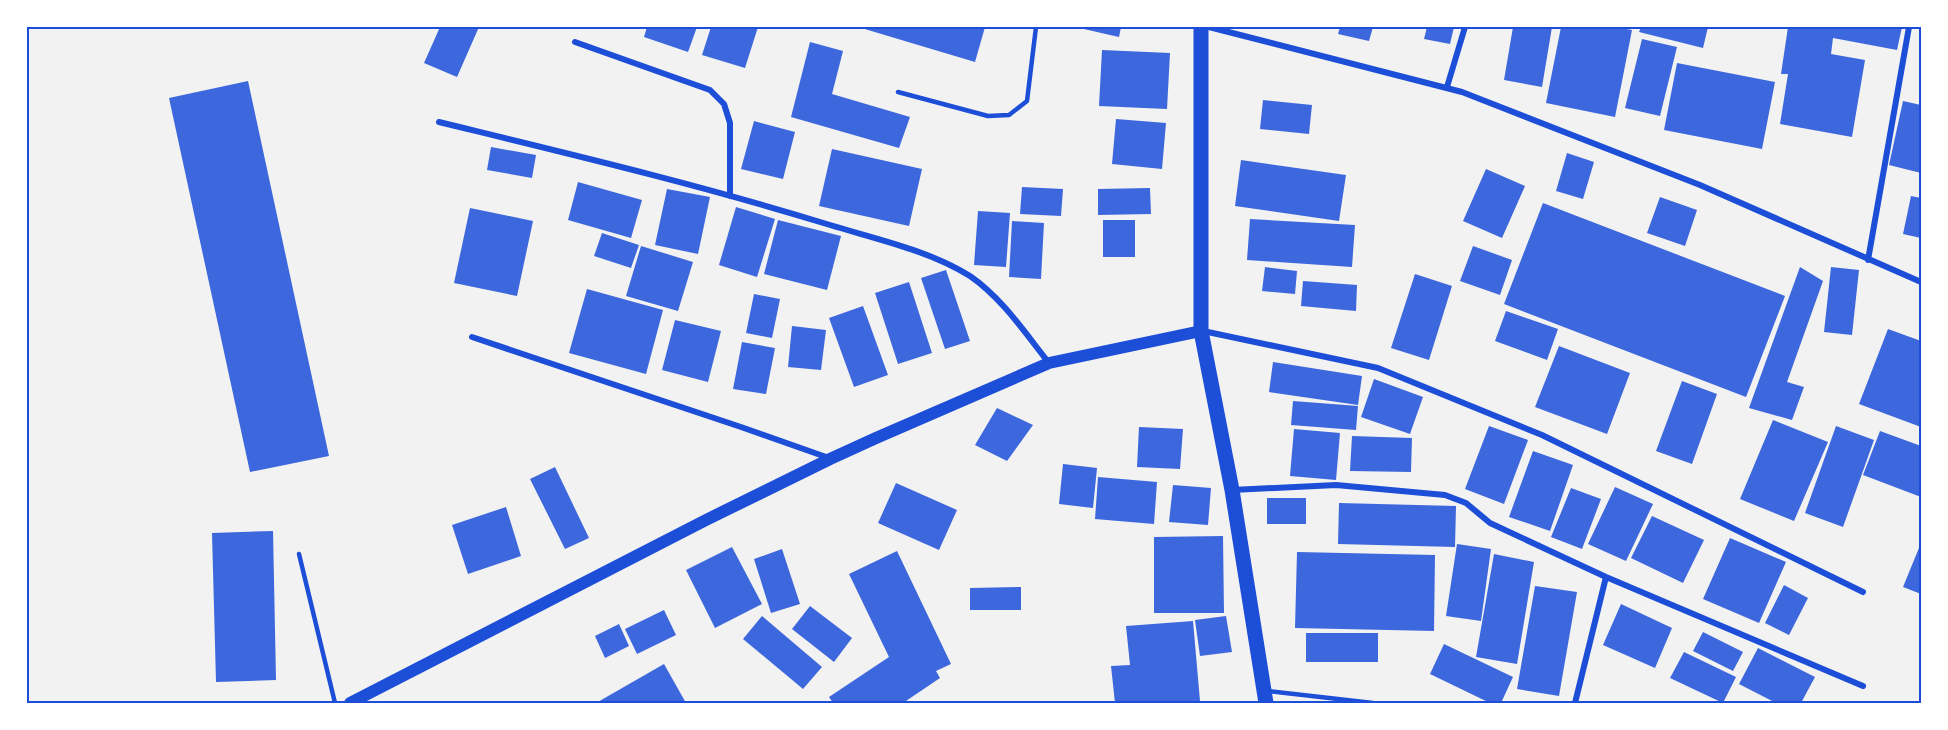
<svg xmlns="http://www.w3.org/2000/svg" width="1948" height="730" font-family="Commissioner,sans-serif">
<rect width="100%" height="100%" fill="#f2f2f2"/>
<path fill="#3d67dc" d="M 440,27 L 479,27 L 457,77 L 424,63 Z
M 647,27 L 697,27 L 688,52 L 644,37 Z
M 711,27 L 758,27 L 745,68 L 702,55 Z
M 858,27 L 985,27 L 975,62 Z
M 1075,27 L 1121,27 L 1119,37 Z
M 1340,27 L 1373,27 L 1369,41 L 1338,34 Z
M 1427,27 L 1454,27 L 1450,44 L 1424,39 Z
M 1513,27 L 1552,27 L 1542,87 L 1504,80 Z
M 1561,27 L 1616,27 L 1632,30 L 1615,117 L 1546,103 Z
M 1641,27 L 1708,27 L 1703,48 L 1639,32 Z
M 1788,27 L 1902,27 L 1897,50 L 1833,38 L 1831,54 L 1865,60 L 1852,137 L 1780,124 L 1788,74 L 1781,74 Z
M 1642,39 L 1677,47 L 1660,116 L 1625,108 Z
M 810,42 L 843,51 L 832,94 L 910,117 L 899,148 L 791,117 Z
M 1102,50 L 1170,53 L 1167,109 L 1099,106 Z
M 1677,63 L 1775,82 L 1762,149 L 1664,130 Z
M 248,81 L 329,456 L 250,472 L 169,98 Z
M 1263,100 L 1312,105 L 1309,134 L 1260,129 Z
M 1903,101 L 1921,105 L 1921,173 L 1889,165 Z
M 1116,119 L 1166,123 L 1162,169 L 1112,164 Z
M 754,121 L 795,132 L 783,179 L 741,169 Z
M 491,147 L 536,155 L 532,178 L 487,170 Z
M 832,149 L 922,169 L 909,226 L 819,206 Z
M 1567,153 L 1594,162 L 1583,199 L 1556,191 Z
M 1241,160 L 1346,175 L 1339,221 L 1235,206 Z
M 1486,169 L 1525,186 L 1502,238 L 1463,221 Z
M 578,182 L 642,200 L 631,238 L 568,220 Z
M 1022,187 L 1063,189 L 1061,216 L 1020,214 Z
M 1150,188 L 1151,214 L 1098,215 L 1098,189 Z
M 667,189 L 710,197 L 698,254 L 655,245 Z
M 1911,196 L 1921,198 L 1921,238 L 1903,234 Z
M 1660,197 L 1697,210 L 1685,246 L 1647,233 Z
M 1543,203 L 1785,296 L 1746,397 L 1504,304 Z
M 736,207 L 775,219 L 757,277 L 719,265 Z
M 470,208 L 533,221 L 517,296 L 454,283 Z
M 978,211 L 1010,213 L 1006,267 L 974,265 Z
M 1250,219 L 1355,225 L 1352,267 L 1247,260 Z
M 778,220 L 841,236 L 827,290 L 764,274 Z
M 1103,220 L 1135,220 L 1135,257 L 1103,257 Z
M 1012,221 L 1044,223 L 1041,279 L 1009,277 Z
M 602,233 L 639,245 L 631,268 L 594,256 Z
M 641,246 L 693,262 L 678,311 L 626,296 Z
M 1473,246 L 1512,260 L 1500,295 L 1460,281 Z
M 1265,267 L 1297,271 L 1295,294 L 1262,291 Z
M 1800,267 L 1823,281 L 1787,382 L 1804,387 L 1792,420 L 1749,408 Z
M 1831,267 L 1859,270 L 1852,335 L 1824,332 Z
M 946,270 L 970,341 L 945,349 L 921,278 Z
M 1415,274 L 1452,286 L 1429,360 L 1391,348 Z
M 1303,281 L 1357,285 L 1356,311 L 1301,306 Z
M 909,282 L 932,353 L 898,364 L 875,293 Z
M 587,289 L 663,310 L 646,374 L 569,353 Z
M 754,294 L 780,299 L 772,338 L 746,333 Z
M 863,306 L 888,375 L 854,387 L 829,318 Z
M 1506,311 L 1558,329 L 1547,360 L 1495,341 Z
M 675,320 L 721,331 L 708,382 L 662,370 Z
M 792,326 L 826,330 L 821,370 L 788,367 Z
M 1888,329 L 1921,341 L 1921,427 L 1859,404 Z
M 742,342 L 775,348 L 766,394 L 733,389 Z
M 1559,346 L 1630,373 L 1607,434 L 1535,407 Z
M 1273,362 L 1362,376 L 1358,405 L 1269,392 Z
M 1374,379 L 1423,397 L 1410,434 L 1361,417 Z
M 1682,381 L 1717,394 L 1692,464 L 1656,451 Z
M 1293,401 L 1358,406 L 1356,430 L 1291,425 Z
M 997,408 L 1033,425 L 1007,461 L 975,445 Z
M 1773,420 L 1828,442 L 1794,521 L 1740,499 Z
M 1489,426 L 1528,440 L 1504,504 L 1465,489 Z
M 1836,426 L 1874,440 L 1843,527 L 1805,513 Z
M 1139,427 L 1183,429 L 1180,469 L 1137,467 Z
M 1294,429 L 1340,433 L 1336,480 L 1290,476 Z
M 1880,431 L 1921,446 L 1921,497 L 1863,475 Z
M 1352,436 L 1412,438 L 1411,472 L 1350,471 Z
M 1533,451 L 1573,465 L 1550,531 L 1509,517 Z
M 1063,464 L 1097,468 L 1093,508 L 1059,504 Z
M 555,467 L 589,538 L 565,549 L 530,479 Z
M 1098,477 L 1157,482 L 1154,524 L 1095,519 Z
M 896,483 L 957,510 L 939,550 L 878,523 Z
M 1173,485 L 1211,488 L 1208,525 L 1169,522 Z
M 1615,487 L 1653,504 L 1626,561 L 1588,544 Z
M 1571,488 L 1601,499 L 1582,549 L 1551,537 Z
M 1267,498 L 1306,498 L 1306,524 L 1267,524 Z
M 1339,503 L 1456,506 L 1455,547 L 1338,544 Z
M 506,507 L 521,556 L 468,574 L 452,525 Z
M 1652,516 L 1704,540 L 1683,583 L 1631,558 Z
M 273,531 L 276,680 L 216,682 L 212,533 Z
M 1223,536 L 1224,613 L 1154,613 L 1154,537 Z
M 1730,538 L 1786,562 L 1759,623 L 1703,599 Z
M 1921,543 L 1921,594 L 1903,587 Z
M 1457,544 L 1491,549 L 1481,621 L 1446,616 Z
M 732,547 L 762,604 L 715,628 L 686,570 Z
M 782,549 L 800,604 L 771,613 L 754,559 Z
M 897,551 L 951,664 L 936,671 L 940,678 L 903,703 L 833,703 L 829,697 L 889,657 L 849,574 Z
M 1297,552 L 1435,555 L 1434,631 L 1295,628 Z
M 1494,554 L 1534,562 L 1517,664 L 1476,657 Z
M 1784,585 L 1808,598 L 1789,635 L 1765,623 Z
M 1535,586 L 1577,592 L 1559,696 L 1517,689 Z
M 1021,587 L 1021,610 L 970,610 L 970,588 Z
M 1621,604 L 1672,628 L 1655,668 L 1603,645 Z
M 810,606 L 852,638 L 834,662 L 792,629 Z
M 664,610 L 676,635 L 637,654 L 625,629 Z
M 762,616 L 822,667 L 803,689 L 743,639 Z
M 1226,616 L 1232,652 L 1200,656 L 1195,620 Z
M 1193,621 L 1200,701 L 1115,703 L 1111,666 L 1130,665 L 1126,626 Z
M 619,624 L 629,646 L 605,658 L 595,636 Z
M 1703,632 L 1743,652 L 1733,671 L 1693,651 Z
M 1306,633 L 1378,633 L 1378,662 L 1306,662 Z
M 1444,644 L 1513,677 L 1501,703 L 1490,703 L 1430,674 Z
M 1758,648 L 1815,677 L 1801,703 L 1776,703 L 1739,684 Z
M 1684,652 L 1736,677 L 1723,703 L 1670,678 Z
M 664,664 L 686,703 L 596,703 Z"/>
<g fill="none" stroke-linecap="round" stroke-linejoin="round">
<path stroke="#1d4ed8" stroke-width="4.5" d="M 898,92 L 988,116 L 1009,115 L 1027,101 L 1036,27
M 299,554 L 335,703
M 1268,691 L 1373,703"/>
<path stroke="#1d4ed8" stroke-width="6" d="M 1209,27 L 1462,92 L 1700,185 L 1921,282
M 575,42 L 710,90 L 724,104 L 730,123 L 730,196
M 1447,87 L 1465,27
M 439,122 C 570,154 701,185 830,225 C 876,239 928,250 970,276 C 1002,298 1025,333 1049,363
M 1868,260 L 1909,27
M 1203,331 L 1378,368 L 1542,435 L 1863,592
M 472,337 L 741,427 L 829,458
M 1232,490 L 1336,485 L 1445,495 L 1466,503 L 1490,523 L 1606,577 L 1863,686
M 1575,703 L 1606,577"/>
<path stroke="#1d4ed8" stroke-width="12" d="M 350,703 L 706,520 L 830,459 L 876,438 L 1049,363 L 1201,331"/>
<path stroke="#1d4ed8" stroke-width="15" d="M 1201,27 L 1201,331 L 1232,490 L 1266,703"/>
</g>
<rect width="1948" height="730" fill="none" stroke="#ffffff" stroke-width="57"/>
<rect x="28" y="28" width="1892" height="674" fill="none" stroke="#1d4ed8" stroke-width="2"/>
</svg>
